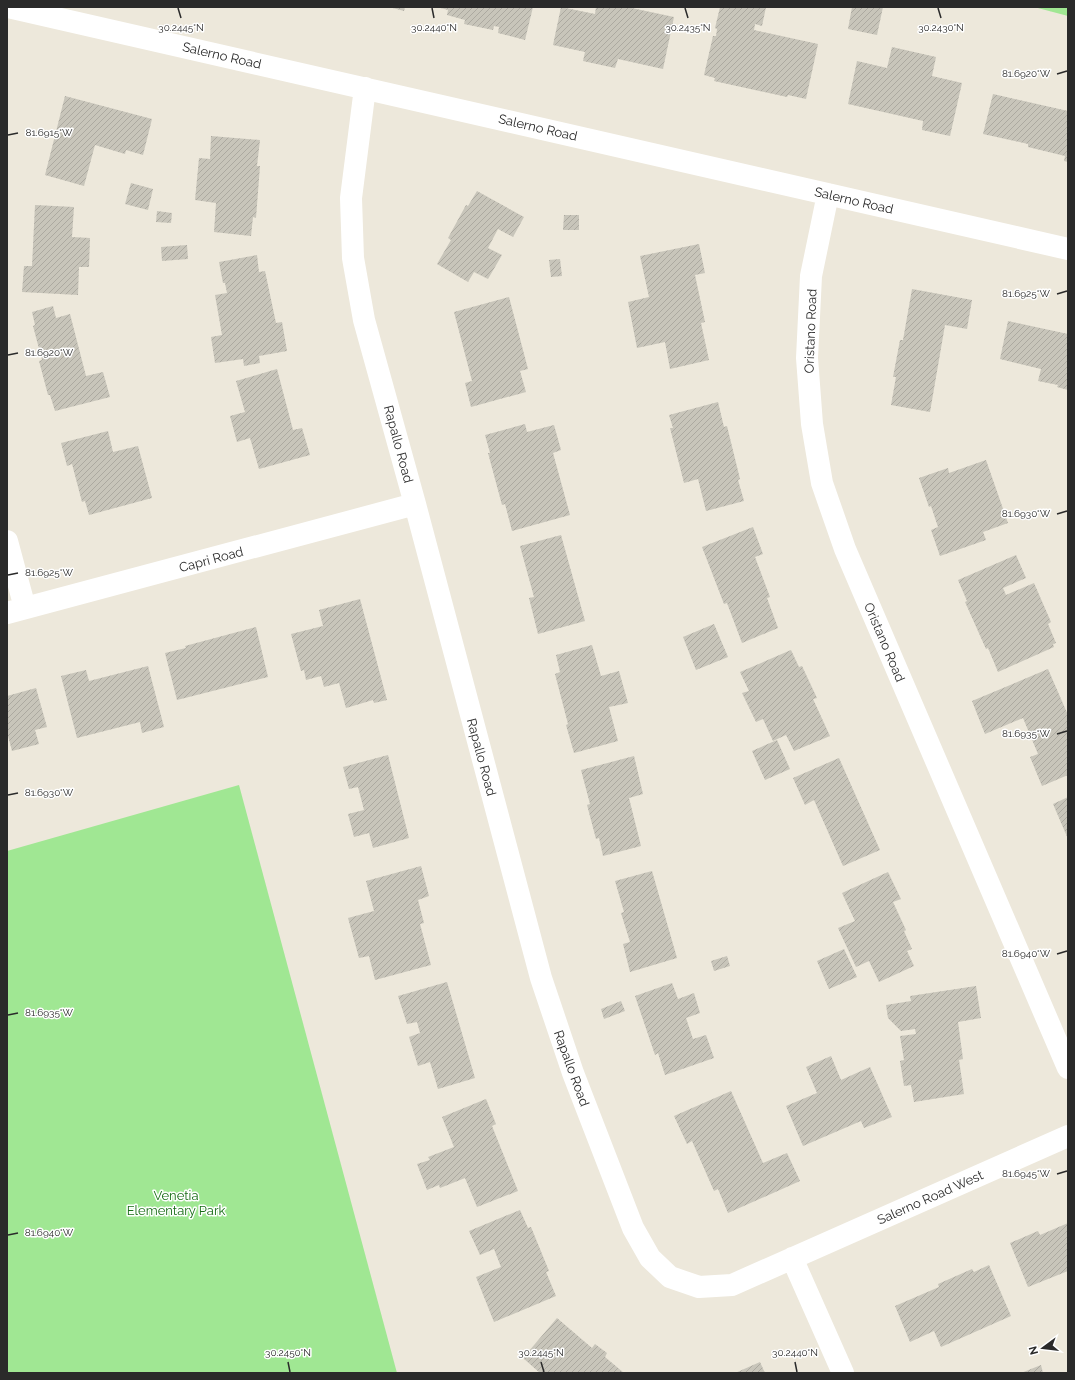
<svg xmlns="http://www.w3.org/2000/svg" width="1075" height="1380" font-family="Raleway,sans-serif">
<defs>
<pattern id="forest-firs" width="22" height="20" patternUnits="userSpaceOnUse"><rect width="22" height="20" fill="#a0e793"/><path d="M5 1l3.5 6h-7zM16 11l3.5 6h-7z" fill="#8ac67f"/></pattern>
<pattern id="building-hatch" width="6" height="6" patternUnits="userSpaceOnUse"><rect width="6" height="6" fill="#c8c5ba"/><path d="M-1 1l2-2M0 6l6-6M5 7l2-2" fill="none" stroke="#aca9a0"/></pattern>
</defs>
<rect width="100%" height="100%" fill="#ede8db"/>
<path fill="url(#forest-firs)" d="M 1034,7 L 1068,7 L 1068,16 Z"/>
<path fill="#a0e793" d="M 239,785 L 397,1373 L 7,1373 L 7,851 Z"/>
<path fill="url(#building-hatch)" d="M 389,7 L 405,7 L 404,11 Z
M 437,7 L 533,7 L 525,40 L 498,33 L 499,27 L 494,26 L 493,30 L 464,24 L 465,20 L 447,15 L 448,10 Z
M 561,7 L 595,14 L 596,7 L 627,7 L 674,17 L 663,69 L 618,59 L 615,68 L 583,61 L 585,52 L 553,45 Z
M 720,7 L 766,7 L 762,26 L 755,24 L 754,30 L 818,44 L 806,99 L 788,95 L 787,97 L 714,81 L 715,78 L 704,75 L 713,36 L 716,36 L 717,29 L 715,28 Z
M 852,7 L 883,7 L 877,35 L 848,29 Z
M 892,47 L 936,57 L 932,76 L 962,83 L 950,136 L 922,130 L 923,121 L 848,104 L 857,61 L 887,68 Z
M 993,94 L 1068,111 L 1068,162 L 1064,161 L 1065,156 L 1028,147 L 1028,144 L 983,134 Z
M 65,96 L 152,119 L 143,155 L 126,150 L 125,154 L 95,145 L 84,186 L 45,175 Z
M 211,136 L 260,140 L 257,166 L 260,166 L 256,218 L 253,217 L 251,236 L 214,232 L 216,203 L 195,200 L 199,158 L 210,159 Z
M 131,183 L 153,189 L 148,210 L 125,204 Z
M 477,191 L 524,217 L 513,237 L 498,229 L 488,248 L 502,255 L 488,279 L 474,272 L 468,282 L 437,264 L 451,240 L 448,238 L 466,205 L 468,206 Z
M 35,205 L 74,207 L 72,237 L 90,238 L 89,267 L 79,267 L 78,295 L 22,292 L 24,266 L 32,266 Z
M 157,211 L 172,213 L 171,223 L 156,222 Z
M 564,215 L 579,215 L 579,230 L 563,230 Z
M 699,244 L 705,273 L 695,275 L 705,322 L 701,323 L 709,360 L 670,369 L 665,342 L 637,348 L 628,302 L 649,297 L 640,256 Z
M 187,245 L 188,259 L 162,261 L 161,247 Z
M 257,255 L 259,272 L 265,271 L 276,323 L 282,322 L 287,351 L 259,356 L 260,363 L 244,366 L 243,359 L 215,363 L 211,337 L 222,335 L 215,295 L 227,293 L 225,283 L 223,283 L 219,262 Z
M 560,259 L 562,276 L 551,277 L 549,260 Z
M 912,289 L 972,300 L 967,329 L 945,325 L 930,412 L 891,405 L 896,377 L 893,377 L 900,340 L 903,340 Z
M 509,297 L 528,369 L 520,371 L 526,392 L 471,407 L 465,383 L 472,381 L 454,312 Z
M 53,306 L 56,318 L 70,314 L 86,376 L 103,372 L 110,397 L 55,411 L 50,395 L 48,395 L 39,361 L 42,360 L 33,326 L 35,325 L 32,312 Z
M 1008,321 L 1068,334 L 1068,390 L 1057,387 L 1058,385 L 1038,381 L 1041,369 L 1000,359 Z
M 277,369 L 293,430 L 302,428 L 310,455 L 259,469 L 250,438 L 237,442 L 230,416 L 245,412 L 236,381 Z
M 718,402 L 724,427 L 727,426 L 740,479 L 738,480 L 744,501 L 706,511 L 698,479 L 684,483 L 670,428 L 673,428 L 669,415 Z
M 525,424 L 527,432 L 554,425 L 561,450 L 553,453 L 570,515 L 512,531 L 505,504 L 502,505 L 488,453 L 490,453 L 485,435 Z
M 108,431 L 113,452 L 138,446 L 152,498 L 89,515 L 85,501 L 82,502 L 72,464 L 67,466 L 61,443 Z
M 986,460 L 1008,523 L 983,532 L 986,540 L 940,556 L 931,530 L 938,527 L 931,506 L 929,507 L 919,478 L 948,468 L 949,473 Z
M 753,527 L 763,554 L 755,557 L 770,597 L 767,598 L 778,628 L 742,643 L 727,603 L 724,604 L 702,547 Z
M 561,535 L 585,621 L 538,634 L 529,598 L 534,597 L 520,546 Z
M 1016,555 L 1026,578 L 1003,588 L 1006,595 L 1034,583 L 1051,622 L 1048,624 L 1056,643 L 1053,644 L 1054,647 L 998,672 L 988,648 L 986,649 L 965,602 L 967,601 L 958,580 Z
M 360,599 L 387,700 L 374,703 L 373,700 L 346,708 L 339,683 L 324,687 L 321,676 L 306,680 L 304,670 L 301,671 L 291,634 L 323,626 L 319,610 Z
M 714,624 L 728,657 L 696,670 L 683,637 Z
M 256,627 L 268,677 L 177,700 L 165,653 L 186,648 L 185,646 Z
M 592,645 L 601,676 L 619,671 L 628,703 L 609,707 L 618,741 L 574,753 L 566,725 L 568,724 L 555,674 L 560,672 L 556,655 Z
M 791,650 L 799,667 L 802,666 L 817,698 L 813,699 L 830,736 L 794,751 L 786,735 L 773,741 L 763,719 L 756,722 L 742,693 L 749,691 L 740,672 Z
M 148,666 L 164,727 L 142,733 L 140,722 L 77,738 L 61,676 L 86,670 L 89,681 Z
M 1048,669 L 1068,715 L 1068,775 L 1042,786 L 1030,757 L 1038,754 L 1023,718 L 985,734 L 972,701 Z
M 36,688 L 47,727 L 35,730 L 39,744 L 12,751 L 8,736 L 7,736 L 7,696 Z
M 777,740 L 790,769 L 765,780 L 752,751 Z
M 388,755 L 409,838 L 373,848 L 369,833 L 354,837 L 348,814 L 364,810 L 358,787 L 349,789 L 343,767 Z
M 634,756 L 643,794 L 629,798 L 641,846 L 603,856 L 599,838 L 596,839 L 587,805 L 590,804 L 581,770 Z
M 839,758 L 880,850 L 843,866 L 814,800 L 805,805 L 793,778 Z
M 1068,797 L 1068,839 L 1053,804 Z
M 421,866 L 429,896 L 418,900 L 424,923 L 420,924 L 431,965 L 375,980 L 369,956 L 359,958 L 348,918 L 374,911 L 366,881 Z
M 652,871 L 677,958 L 630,972 L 623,944 L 630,942 L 621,913 L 624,912 L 615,881 Z
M 888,872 L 901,899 L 893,902 L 906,930 L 904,931 L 912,949 L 907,951 L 914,966 L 879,982 L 869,961 L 856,967 L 838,928 L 855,921 L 842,893 Z
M 844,949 L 857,977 L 829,989 L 817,961 Z
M 727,956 L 730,966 L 714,971 L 711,961 Z
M 447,982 L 475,1078 L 438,1089 L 430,1062 L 418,1066 L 409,1037 L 420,1033 L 417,1022 L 407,1024 L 398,996 Z
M 672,983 L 678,999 L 694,993 L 700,1013 L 686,1018 L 693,1039 L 706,1035 L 714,1058 L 665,1075 L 658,1053 L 655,1055 L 635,996 Z
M 976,986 L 981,1018 L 958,1022 L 963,1059 L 959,1060 L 964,1094 L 914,1102 L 911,1085 L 904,1086 L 900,1061 L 904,1060 L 900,1036 L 916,1034 L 915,1029 L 901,1031 L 888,1018 L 886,1005 L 911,1001 L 910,996 Z
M 621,1001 L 625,1011 L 604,1019 L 601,1009 Z
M 831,1056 L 841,1080 L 870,1067 L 892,1117 L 864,1128 L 861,1121 L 803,1146 L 786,1106 L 817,1093 L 806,1067 Z
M 731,1091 L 763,1163 L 787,1153 L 800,1181 L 728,1213 L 718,1189 L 714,1191 L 692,1141 L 687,1144 L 674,1116 Z
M 486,1099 L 496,1124 L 492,1126 L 518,1191 L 477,1207 L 465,1178 L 440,1188 L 439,1185 L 427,1190 L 417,1164 L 430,1160 L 428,1157 L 454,1147 L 442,1117 Z
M 520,1210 L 528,1228 L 531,1227 L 549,1271 L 546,1272 L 556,1296 L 494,1322 L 476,1277 L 501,1267 L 494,1249 L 480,1255 L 469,1231 Z
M 1068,1223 L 1068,1271 L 1028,1287 L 1010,1243 L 1038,1231 L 1040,1235 Z
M 989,1265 L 1011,1316 L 941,1347 L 934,1331 L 910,1342 L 895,1306 L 939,1287 L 938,1284 L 972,1269 L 974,1272 Z
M 557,1318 L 592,1348 L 595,1344 L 607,1353 L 605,1357 L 624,1373 L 540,1373 L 523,1358 Z
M 760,1362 L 765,1373 L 735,1373 Z
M 1041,1365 L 1043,1373 L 1021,1373 Z"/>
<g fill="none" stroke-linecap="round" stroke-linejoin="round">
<path stroke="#fff" stroke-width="22" d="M 8,7 L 1068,249
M 365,88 L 351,198 L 353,258 L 364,320 L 415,504 L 541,978 L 573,1073 L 633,1228 L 650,1258 L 670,1277 L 699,1287 L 732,1285 L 1068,1136
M 828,194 L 811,276 L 807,358 L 812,424 L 822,483 L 845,549 L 1068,1068
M 7,541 L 25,608
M 7,613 L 415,504
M 792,1258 L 843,1373"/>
</g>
<path fill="none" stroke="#2a2a2a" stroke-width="1.5" d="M 178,8 L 181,18M 432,8 L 434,18M 685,8 L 688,18M 938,8 L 941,18M 1057,74 L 1067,71M 8,135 L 18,133M 1057,294 L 1067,291M 8,355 L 18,353M 1057,514 L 1067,511M 8,575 L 18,573M 1057,734 L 1067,731M 8,795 L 18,793M 1057,954 L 1067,951M 8,1015 L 18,1013M 1057,1174 L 1067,1171M 8,1235 L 18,1233M 288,1362 L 290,1372M 541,1362 L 544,1372M 795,1362 L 797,1372"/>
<g text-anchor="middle" stroke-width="3" stroke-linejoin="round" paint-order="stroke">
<g font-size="13" fill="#2a2a2a" stroke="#fff">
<text transform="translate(222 55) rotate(13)" y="5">Salerno Road</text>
<text transform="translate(538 127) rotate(13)" y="5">Salerno Road</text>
<text transform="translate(854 200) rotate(13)" y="5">Salerno Road</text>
<text transform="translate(810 331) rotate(-88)" y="5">Oristano Road</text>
<text transform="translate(399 444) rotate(75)" y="5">Rapallo Road</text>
<text transform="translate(211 559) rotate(-15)" y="5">Capri Road</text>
<text transform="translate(885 642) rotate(67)" y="5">Oristano Road</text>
<text transform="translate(482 757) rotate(75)" y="5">Rapallo Road</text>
<text transform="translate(572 1068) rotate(70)" y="5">Rapallo Road</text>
<text transform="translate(930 1197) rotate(-24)" y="5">Salerno Road West</text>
</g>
<g font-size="13" fill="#176c15" stroke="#fff">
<text x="176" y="1200">Venetia<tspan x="176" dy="15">Elementary Park</tspan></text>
</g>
</g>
<g font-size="10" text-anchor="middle" fill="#2a2a2a" stroke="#fff" stroke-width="3" stroke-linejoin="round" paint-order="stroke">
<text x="181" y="31">30.2445°N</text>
<text x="434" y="31">30.2440°N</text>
<text x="688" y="31">30.2435°N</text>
<text x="941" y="31">30.2430°N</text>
<text x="1026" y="77">81.6920°W</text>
<text x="49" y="136">81.6915°W</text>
<text x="1026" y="297">81.6925°W</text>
<text x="49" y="356">81.6920°W</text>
<text x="1026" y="517">81.6930°W</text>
<text x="49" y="576">81.6925°W</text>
<text x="1026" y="737">81.6935°W</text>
<text x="49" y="796">81.6930°W</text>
<text x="1026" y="957">81.6940°W</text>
<text x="49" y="1016">81.6935°W</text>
<text x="1026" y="1177">81.6945°W</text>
<text x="49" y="1236">81.6940°W</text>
<text x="288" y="1356">30.2450°N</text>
<text x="541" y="1356">30.2445°N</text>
<text x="795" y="1356">30.2440°N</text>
</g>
<rect width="1075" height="1380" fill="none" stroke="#2a2a2a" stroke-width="16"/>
<g transform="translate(1043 1348) rotate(255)" stroke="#ffffff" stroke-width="3" paint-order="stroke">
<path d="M0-3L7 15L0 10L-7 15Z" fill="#2a2a2a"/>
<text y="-6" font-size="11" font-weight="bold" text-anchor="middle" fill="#2a2a2a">N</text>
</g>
</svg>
